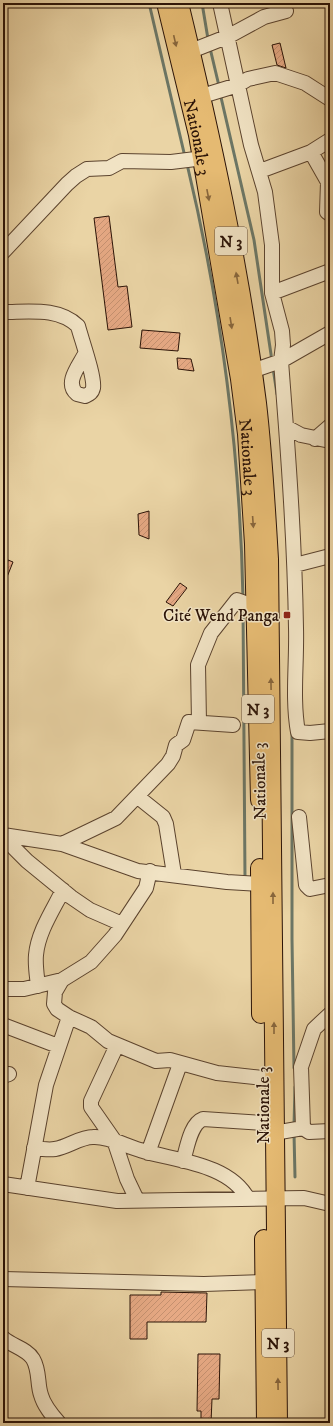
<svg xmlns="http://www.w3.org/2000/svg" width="333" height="1426" font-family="'IM FELL DW Pica',serif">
<defs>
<pattern id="building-hatch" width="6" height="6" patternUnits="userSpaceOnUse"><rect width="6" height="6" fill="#e6a984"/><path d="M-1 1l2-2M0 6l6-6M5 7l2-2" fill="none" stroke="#c59170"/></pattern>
</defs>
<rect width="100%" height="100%" fill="#ead4a5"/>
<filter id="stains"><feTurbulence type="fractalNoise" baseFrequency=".005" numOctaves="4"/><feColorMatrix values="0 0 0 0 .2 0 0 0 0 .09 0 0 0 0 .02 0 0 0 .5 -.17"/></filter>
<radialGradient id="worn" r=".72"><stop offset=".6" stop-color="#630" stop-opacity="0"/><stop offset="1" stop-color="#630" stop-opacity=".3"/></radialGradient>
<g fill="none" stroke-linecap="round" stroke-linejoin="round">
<path stroke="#6c7665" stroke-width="3" d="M 149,3 L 185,157
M 202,3 L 208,39
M 210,48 L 219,86
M 220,93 L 254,240 L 272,361
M 187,164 C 221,306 240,453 243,598
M 273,368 L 277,394
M 243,606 L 245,878
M 292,733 L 292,939 L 294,1068
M 294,1126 L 295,1087
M 294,1133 L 295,1177"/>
</g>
<path fill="url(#building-hatch)" stroke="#2b1307" d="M 280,43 L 286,68 L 277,65 L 272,45 Z
M 109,216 L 118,287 L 127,286 L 132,327 L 108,330 L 94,218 Z
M 142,330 L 180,333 L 178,351 L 140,348 Z
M 177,358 L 191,359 L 194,371 L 178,369 Z
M 149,511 L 149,539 L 139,535 L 138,514 Z
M 3,558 L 13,562 L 3,587 Z
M 180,583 L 187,588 L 173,606 L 166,602 Z
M 161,1292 L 207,1293 L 206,1322 L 147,1322 L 147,1339 L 130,1339 L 130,1295 L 161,1295 Z
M 198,1354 L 220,1354 L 219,1399 L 212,1399 L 211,1423 L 201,1423 L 201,1411 L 197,1411 Z"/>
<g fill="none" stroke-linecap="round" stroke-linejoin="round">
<g stroke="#5b432e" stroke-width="16">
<path id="minor" d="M 220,3 L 251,145 L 265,192 L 272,245 L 272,293
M 191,51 L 229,36 L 264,17 L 286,11
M 202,96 L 238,85 L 248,79 L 275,73 L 305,83 L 330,99
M 311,152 L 328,182 L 327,212 L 330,214
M 260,171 L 311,152 L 330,140
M 3,252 L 67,184 L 76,176 L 87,169 L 109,168 L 122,161 L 171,162 L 212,157
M 330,271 L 272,293 L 282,331 L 283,345 L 281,361 L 286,427 L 301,435 L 330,441
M 3,312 C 29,312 58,307 78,326 C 81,338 95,377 93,388 C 92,393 89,394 85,396 L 77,394 C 64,383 79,366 85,354
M 245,376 L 252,371 L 281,361 L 330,333
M 286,427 C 291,494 295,561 296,628 C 297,662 292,699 298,732 L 310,733 L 330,731
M 315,439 L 330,426
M 295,565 L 330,556
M 199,722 L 198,665 L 211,633 L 237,600 L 256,607
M 138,797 L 163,817 L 166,824 L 174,874
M 299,817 L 306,885 L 310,889 L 330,885
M 3,835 L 62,844 L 138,871 L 227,882 L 260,884
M 5,835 L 14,848 L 27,861 L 71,897 L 90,910 L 122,924
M 62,844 L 116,818 L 168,764 L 173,756 L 176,745 L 183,740 L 189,722 L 233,725
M 150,871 L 146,888 L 115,935 L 91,962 L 62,980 L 55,992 L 54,1004 L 57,1009 L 69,1017 L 91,1027 L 108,1041 L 156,1061 L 170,1060 L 217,1073 L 263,1078
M 38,986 C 37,976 35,965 36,955 C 38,932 53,910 63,890
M 3,989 L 24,989 L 62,980
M 3,1025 L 58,1046
M 117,1045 L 91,1101 L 91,1107 L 114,1140 L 127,1179 L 137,1200
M 3,1076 L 9,1074
M 303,1128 L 309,1132 L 330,1131
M 274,1133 L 303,1128 L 301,1067 L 314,1029 L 330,1014
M 34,1148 C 41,1149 49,1150 55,1149 C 68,1147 80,1137 93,1137 C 109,1136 125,1146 140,1150 C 175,1161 229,1163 248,1199
M 148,1153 L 180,1064
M 183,1161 C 187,1149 190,1124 203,1119 L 263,1123
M 3,1184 L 117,1201 L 304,1198 L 330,1204
M 27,1188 L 46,1085 L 69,1017
M 3,1279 L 204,1284 L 263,1282
M 3,1338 C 12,1346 27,1349 33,1359 C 40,1371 37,1384 41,1395 C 44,1406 52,1415 59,1423"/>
</g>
<g stroke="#2b1307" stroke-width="20">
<g id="major">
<path id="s1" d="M 166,3 L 198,135 L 240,379 L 247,434 L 254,544 L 260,800"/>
<path d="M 179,3 C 211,135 240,268 257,403 C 263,455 266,507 269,559 L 278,1423"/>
<path d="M 260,868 L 261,1014"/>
<path d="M 264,1239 L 266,1423"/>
</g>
</g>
<use href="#minor" stroke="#f1e3c4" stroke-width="14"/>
<use href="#major" stroke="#e5ba72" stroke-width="18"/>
</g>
<defs><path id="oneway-solid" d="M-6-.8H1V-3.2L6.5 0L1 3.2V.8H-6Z"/></defs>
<g fill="#88663c">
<use href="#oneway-solid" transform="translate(175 41) rotate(77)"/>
<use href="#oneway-solid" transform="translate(208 195) rotate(79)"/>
<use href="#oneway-solid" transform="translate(237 278) rotate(-100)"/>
<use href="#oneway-solid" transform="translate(231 323) rotate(81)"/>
<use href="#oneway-solid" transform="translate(253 522) rotate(86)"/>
<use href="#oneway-solid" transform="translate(271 684) rotate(-91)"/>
<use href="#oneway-solid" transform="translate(273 898) rotate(-90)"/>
<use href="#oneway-solid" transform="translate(274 1028) rotate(-90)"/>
<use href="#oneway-solid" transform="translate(278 1384) rotate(-91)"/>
</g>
<rect fill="#8f2418" stroke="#f1e3c4" stroke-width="1.5" x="283" y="611" width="8" height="8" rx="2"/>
<g text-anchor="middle" stroke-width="3" stroke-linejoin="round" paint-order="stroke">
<g fill="#f1e3c4" stroke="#665140" stroke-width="1">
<rect x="215" y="227" width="32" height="28" rx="3"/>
<rect x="242" y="695" width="32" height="28" rx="3"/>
<rect x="262" y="1329" width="32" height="28" rx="3"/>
</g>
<g font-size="16" font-weight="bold" fill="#2b1307">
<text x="231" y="247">N 3</text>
<text x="258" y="715">N 3</text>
<text x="278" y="1349">N 3</text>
</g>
<g font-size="17" fill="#2b1307" stroke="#f1e3c4">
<text dy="6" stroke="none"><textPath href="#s1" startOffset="138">Nationale 3</textPath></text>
<text dy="6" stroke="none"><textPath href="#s1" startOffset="462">Nationale 3</textPath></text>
<text transform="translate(259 781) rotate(-91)" y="6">Nationale 3</text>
<text transform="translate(263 1105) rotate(-90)" y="6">Nationale 3</text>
</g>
<g font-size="17" fill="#2b1307" stroke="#f1e3c4" text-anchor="end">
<text x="279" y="621">Cité Wend Panga</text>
</g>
</g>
<rect width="333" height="1426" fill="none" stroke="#ead4a5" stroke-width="16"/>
<rect x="4" y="4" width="325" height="1418" fill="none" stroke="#2b1307" stroke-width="2"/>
<rect x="8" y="8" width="317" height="1410" fill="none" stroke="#2b1307"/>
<rect width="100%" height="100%" filter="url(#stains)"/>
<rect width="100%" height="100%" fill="url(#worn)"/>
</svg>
